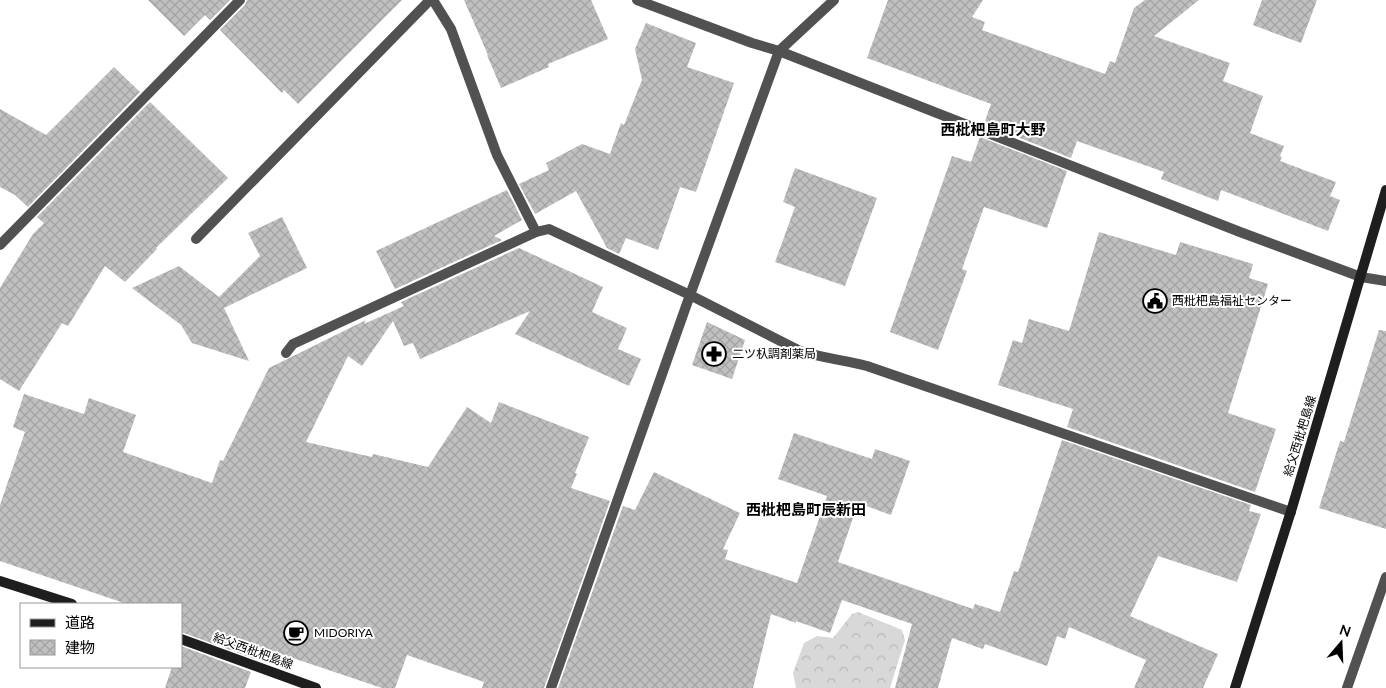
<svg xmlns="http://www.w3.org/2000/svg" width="1386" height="688" font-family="Lato,'Noto Sans JP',sans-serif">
<defs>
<pattern id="forest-crowns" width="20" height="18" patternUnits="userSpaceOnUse" patternTransform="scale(1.25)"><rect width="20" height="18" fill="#d8d8d8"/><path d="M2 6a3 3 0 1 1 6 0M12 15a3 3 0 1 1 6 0" fill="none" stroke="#b8b8b8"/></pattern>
<pattern id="building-cross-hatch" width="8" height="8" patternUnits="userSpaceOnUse" patternTransform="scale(1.25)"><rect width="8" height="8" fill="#c0c0c0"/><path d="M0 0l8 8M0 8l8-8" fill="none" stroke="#a3a3a3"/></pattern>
</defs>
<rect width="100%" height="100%" fill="#fff"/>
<path fill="url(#forest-crowns)" d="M 858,612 L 902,630 L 905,640 L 890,688 L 796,688 L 793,673 L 804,643 L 817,636 L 833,638 L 852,614 Z"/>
<path fill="url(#building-cross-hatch)" d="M 148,0 L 230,0 L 210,20 L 205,15 L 184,36 Z
M 247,0 L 402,0 L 298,104 L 284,90 L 282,93 L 220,30 L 245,5 Z
M 464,0 L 591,0 L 608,39 L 548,64 L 549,67 L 501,88 L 487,55 L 488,55 Z
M 888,0 L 983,0 L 972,17 L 985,22 L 982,30 L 1105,74 L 1110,61 L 1115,63 L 1134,8 L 1145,0 L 1199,0 L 1154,36 L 1230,63 L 1223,81 L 1263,96 L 1250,133 L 1284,146 L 1280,156 L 1282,157 L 1280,161 L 1336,182 L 1330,196 L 1340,200 L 1328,231 L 1221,190 L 1218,201 L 1161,179 L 1164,172 L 1077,141 L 1071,158 L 984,124 L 991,104 L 867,58 Z
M 1262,0 L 1317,0 L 1301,43 L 1253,25 Z
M 646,23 L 696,43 L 687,67 L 734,83 L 696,192 L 680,187 L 658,250 L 626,238 L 619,254 L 607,248 L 576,191 L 535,214 L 519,184 L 549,170 L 546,163 L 582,144 L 610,154 L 621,123 L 624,125 L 642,80 L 635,49 Z
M 114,67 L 140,92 L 28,207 L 15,195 L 0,187 L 0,109 L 46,135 Z
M 150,102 L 228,178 L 156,248 L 157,249 L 125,282 L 105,266 L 68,326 L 62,323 L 19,391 L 0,379 L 0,288 L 33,234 L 44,223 L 37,217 Z
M 980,137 L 1067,171 L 1047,228 L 984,207 L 962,269 L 967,271 L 938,350 L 890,332 L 952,156 L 971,162 Z
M 795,168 L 877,198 L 845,286 L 775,262 L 795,207 L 783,202 Z
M 507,190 L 522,220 L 494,236 L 502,240 L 395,289 L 376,251 Z
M 282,217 L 307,268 L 224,308 L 249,361 L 192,343 L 181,325 L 132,288 L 179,266 L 219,297 L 260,256 L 248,233 Z
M 1099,232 L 1176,255 L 1180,242 L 1253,264 L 1249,278 L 1268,284 L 1228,413 L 1276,429 L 1255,492 L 1067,427 L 1073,409 L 998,385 L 1013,340 L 1022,343 L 1029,319 L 1069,331 Z
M 519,248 L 603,287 L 592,312 L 627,328 L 618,349 L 641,359 L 629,386 L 515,334 L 530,311 L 420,359 L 413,343 L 404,346 L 393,321 L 362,366 L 348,356 L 306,442 L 372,457 L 373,454 L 428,467 L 467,407 L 491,423 L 499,402 L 589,437 L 575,473 L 577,474 L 571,488 L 610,501 L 544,688 L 482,688 L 484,682 L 407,655 L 395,688 L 382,688 L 260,647 L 255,659 L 181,632 L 181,604 L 127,604 L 0,561 L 0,505 L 25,432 L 13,427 L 24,394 L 84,414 L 89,398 L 136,415 L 123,452 L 212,483 L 220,460 L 223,461 L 269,368 L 366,320 L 364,324 L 404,306 L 401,302 Z
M 707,322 L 745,340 L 732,379 L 692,365 Z
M 1379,330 L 1386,331 L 1386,529 L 1319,508 L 1340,441 L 1344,442 Z
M 794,433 L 872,459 L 875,449 L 910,461 L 891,515 L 858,503 L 838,562 L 973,609 L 975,604 L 1000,612 L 1014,571 L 1018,572 L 1062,440 L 1251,505 L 1249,511 L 1261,514 L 1237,582 L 1158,556 L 1130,616 L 1218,654 L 1203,688 L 1134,688 L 1146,660 L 1069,627 L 1065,639 L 1057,636 L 1047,666 L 985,644 L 983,649 L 952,638 L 938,688 L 895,688 L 912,624 L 842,600 L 830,633 L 796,621 L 796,623 L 771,614 L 753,688 L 558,688 L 623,506 L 635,510 L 654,472 L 740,513 L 723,549 L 728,550 L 725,559 L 797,583 L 827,496 L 778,479 Z
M 181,646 L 251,672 L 245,688 L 165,688 L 172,667 L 181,667 Z"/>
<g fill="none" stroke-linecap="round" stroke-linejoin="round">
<path stroke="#515151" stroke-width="10" d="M 286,353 L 293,344 L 536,232"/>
<path stroke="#515151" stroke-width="10" d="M 433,0 L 451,29 L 497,155 L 536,232 L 549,229 L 690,295 L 800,351 C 822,358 845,360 867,366 L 1291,512
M 637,0 L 752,43 L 779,51 L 1240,232 L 1361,277 L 1386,281
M 196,239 L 430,0
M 0,245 L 240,0
M 551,688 L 690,295 L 779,51 L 834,0
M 1347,688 L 1386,577"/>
<path stroke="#1e1e1e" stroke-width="10" d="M 0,581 L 72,604
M 181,639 L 316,688
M 1235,688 L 1292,508 L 1386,190"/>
</g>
<defs>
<g id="civic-ring" transform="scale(1.25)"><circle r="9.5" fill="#fff" stroke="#000" stroke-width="1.5"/><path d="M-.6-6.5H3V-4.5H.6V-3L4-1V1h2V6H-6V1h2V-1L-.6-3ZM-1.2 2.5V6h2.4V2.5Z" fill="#000"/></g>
<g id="pharmacy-ring" transform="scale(1.25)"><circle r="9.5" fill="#fff" stroke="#000" stroke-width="1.5"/><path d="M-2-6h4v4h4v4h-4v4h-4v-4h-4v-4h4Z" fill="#000"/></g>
<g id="cafe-ring" transform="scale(1.25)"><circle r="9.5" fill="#fff" stroke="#000" stroke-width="1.5"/><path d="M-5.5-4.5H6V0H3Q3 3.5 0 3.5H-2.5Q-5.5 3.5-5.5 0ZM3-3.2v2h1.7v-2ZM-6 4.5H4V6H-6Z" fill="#000"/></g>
</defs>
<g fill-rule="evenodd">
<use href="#civic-ring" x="1155" y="301"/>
<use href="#pharmacy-ring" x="714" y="354"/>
<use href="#cafe-ring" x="296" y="633"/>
</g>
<g text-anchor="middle" stroke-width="4" stroke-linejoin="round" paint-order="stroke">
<g font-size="12" fill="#000" stroke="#fff" text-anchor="start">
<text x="1172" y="305">西枇杷島福祉センター</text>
<text x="732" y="358">二ツ杁調剤薬局</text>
<text x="314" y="637">MIDORIYA</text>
</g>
<g font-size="12" fill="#000" stroke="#fff">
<text transform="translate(1300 436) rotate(-73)" y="4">給父西枇杷島線</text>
<text transform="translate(253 651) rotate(20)" y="4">給父西枇杷島線</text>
</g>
<g font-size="15" font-weight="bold" fill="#000" stroke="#fff">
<text x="993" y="135">西枇杷島町大野</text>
<text x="806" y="515">西枇杷島町辰新田</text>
</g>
</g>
<rect x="20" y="603" width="162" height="65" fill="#ffffff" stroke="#999999"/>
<rect x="30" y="619" width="25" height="8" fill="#1e1e1e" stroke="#999999"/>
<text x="65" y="628" font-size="15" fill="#000000">道路</text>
<rect x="30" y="640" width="25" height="15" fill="url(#building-cross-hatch)" stroke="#999999"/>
<text x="65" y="653" font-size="15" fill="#000000">建物</text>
<g transform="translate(1341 643) rotate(19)" stroke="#ffffff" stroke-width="4" paint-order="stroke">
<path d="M0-4L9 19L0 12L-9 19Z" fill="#000000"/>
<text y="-8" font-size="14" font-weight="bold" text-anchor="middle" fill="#000000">N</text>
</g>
</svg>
